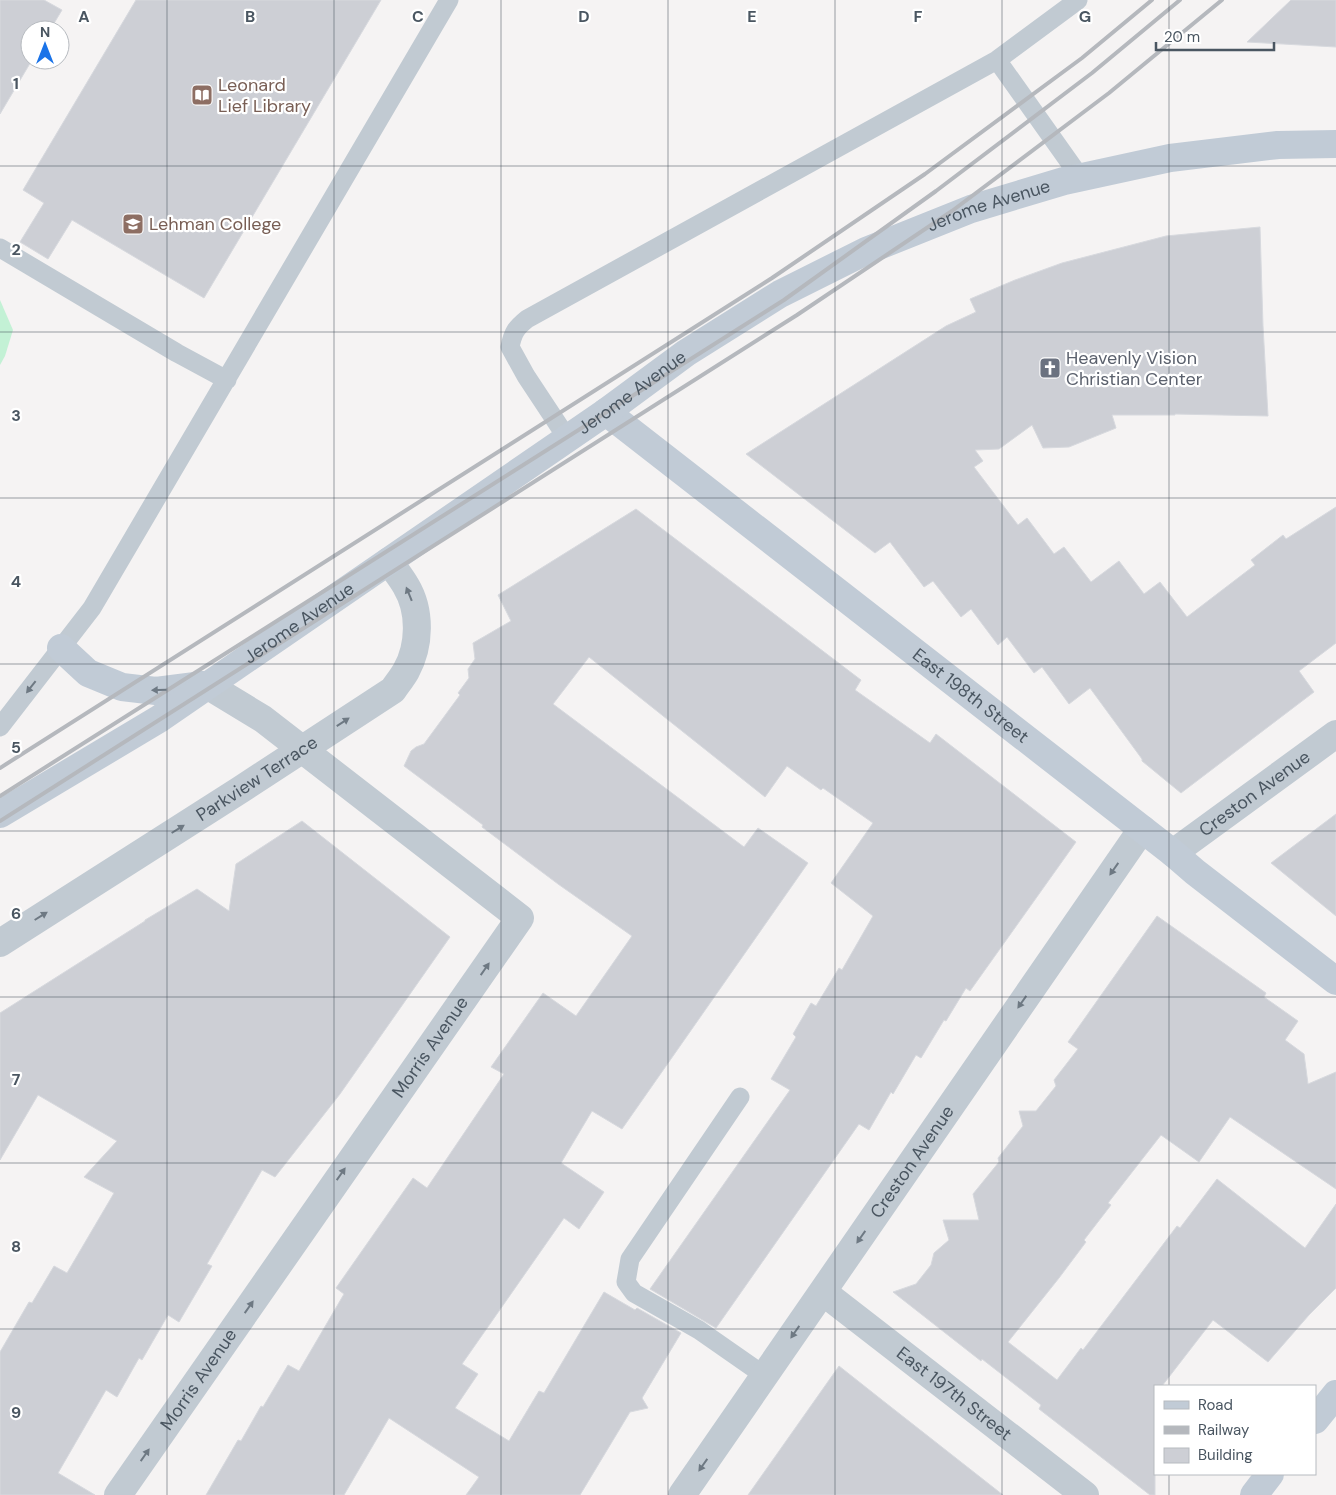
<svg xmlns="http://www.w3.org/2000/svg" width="1336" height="1495" font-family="'DM Sans',sans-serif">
<rect width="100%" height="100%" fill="#f5f3f3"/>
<path fill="#c3f1d5" d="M 0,300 L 13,330 L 5,356 L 0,365 Z"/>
<path fill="#cdcfd5" stroke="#d7d9de" d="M 0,0 L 44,0 L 62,10 L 50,30 L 30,30 L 30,60 L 32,60 L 0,114 Z
M 136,0 L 381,0 L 204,298 L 72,220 L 48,259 L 20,242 L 44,203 L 23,190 Z
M 1291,0 L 1336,0 L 1336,47 L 1247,42 Z
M 1260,227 L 1263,326 L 1268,416 L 1175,414 L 1175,415 L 1112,415 L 1116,428 L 1069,447 L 1043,448 L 1032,425 L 999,449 L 975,450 L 983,461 L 974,467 L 1018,525 L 1027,518 L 1054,554 L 1064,547 L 1091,582 L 1119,561 L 1144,594 L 1160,582 L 1187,617 L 1255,565 L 1251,560 L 1283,535 L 1286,539 L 1336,507 L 1336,643 L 1299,671 L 1314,692 L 1181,793 L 1142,761 L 1142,759 L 1090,688 L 1069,704 L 1042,667 L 1034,673 L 1007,637 L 998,645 L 971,609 L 961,617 L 933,581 L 924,587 L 890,542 L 875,553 L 746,454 L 946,326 L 976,312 L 970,299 L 1015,280 L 1062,263 L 1166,236 Z
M 636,509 L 861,680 L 855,690 L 930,743 L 936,734 L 1076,842 L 970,991 L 966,988 L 946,1021 L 944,1020 L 921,1058 L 916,1055 L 893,1094 L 891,1092 L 869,1130 L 859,1124 L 716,1328 L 650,1289 L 790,1090 L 771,1079 L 796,1037 L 793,1034 L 811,1003 L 816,1006 L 839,968 L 842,970 L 873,916 L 831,883 L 873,823 L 823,788 L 821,790 L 787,766 L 765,797 L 589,657 L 553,704 L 744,847 L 758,828 L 808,863 L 622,1129 L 592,1111 L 561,1163 L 604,1192 L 579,1229 L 564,1218 L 462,1364 L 478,1374 L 455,1408 L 509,1441 L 539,1391 L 544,1393 L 604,1292 L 635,1310 L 637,1308 L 681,1333 L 642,1398 L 648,1408 L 630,1412 L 580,1495 L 466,1495 L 479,1477 L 389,1418 L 344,1495 L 206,1495 L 238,1440 L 241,1441 L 261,1406 L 263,1407 L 288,1365 L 299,1371 L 344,1294 L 336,1288 L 413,1178 L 427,1188 L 504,1074 L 491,1067 L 543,993 L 576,1016 L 632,936 L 558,884 L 482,827 L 483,825 L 404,766 L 411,751 L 416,747 L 424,744 L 460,695 L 458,693 L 469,678 L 468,669 L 475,659 L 473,643 L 511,621 L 498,595 Z
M 1336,814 L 1336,916 L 1271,863 Z
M 302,821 L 450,937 L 340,1094 L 275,1177 L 262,1170 L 207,1264 L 212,1266 L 179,1322 L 168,1315 L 142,1360 L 139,1358 L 117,1397 L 106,1390 L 58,1473 L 95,1495 L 0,1495 L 0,1352 L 29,1302 L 32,1303 L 54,1266 L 67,1273 L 114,1193 L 84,1177 L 117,1141 L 38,1095 L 0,1160 L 0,1013 L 145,921 L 145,920 L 197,889 L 229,911 L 236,864 Z
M 1157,916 L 1266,993 L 1264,997 L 1298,1021 L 1285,1040 L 1304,1054 L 1308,1084 L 1336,1072 L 1336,1189 L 1230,1117 L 1199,1162 L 1161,1135 L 1108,1203 L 1111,1205 L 1084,1240 L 1086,1242 L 1059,1278 L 1008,1342 L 1057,1380 L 1081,1348 L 1083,1350 L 1177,1226 L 1180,1228 L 1217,1179 L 1305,1248 L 1336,1204 L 1336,1288 L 1309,1315 L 1268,1362 L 1213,1320 L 1162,1386 L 1155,1386 L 1155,1495 L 1150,1495 L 1039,1409 L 1041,1405 L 982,1359 L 981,1361 L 893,1292 L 916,1284 L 931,1265 L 934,1253 L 949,1240 L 943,1220 L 979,1220 L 973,1194 L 999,1162 L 998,1158 L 1023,1126 L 1019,1111 L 1036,1111 L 1056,1086 L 1054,1080 L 1078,1049 L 1068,1042 Z
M 839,1366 L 882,1400 L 1003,1495 L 748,1495 Z"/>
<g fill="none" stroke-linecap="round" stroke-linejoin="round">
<path stroke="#c1cad2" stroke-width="19" d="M 997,60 L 1080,177
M 0,248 L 177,353 L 227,380
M 567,438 L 526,376 L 510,347 C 513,332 516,328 527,319 L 997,60 L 1078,0
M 0,727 L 92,608 L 449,0
M 740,1097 L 630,1259 L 626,1282 L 634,1293 L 699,1330 L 765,1376"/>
<g stroke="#c1cad2" stroke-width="28">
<path id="s1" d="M 1173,853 L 1336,734"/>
<path id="s2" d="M 0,943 L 240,790 L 393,690 C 397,684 402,678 406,671 C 420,646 421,611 406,586 C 401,577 394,569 389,561"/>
<path id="s3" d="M 823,1292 L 1085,1495"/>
<path id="s4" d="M 118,1495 L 520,918 L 263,719 L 207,685"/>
<path id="s5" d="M 682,1495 L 1142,829"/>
</g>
<g stroke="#c1cbd6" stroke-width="28">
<path id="s6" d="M 606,412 L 1173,853 L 1195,872 L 1336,981"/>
<path d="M 61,648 L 88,673 L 122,687 L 156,691 L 203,685"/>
<path id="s7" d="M 0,814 L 159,719 L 606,412 L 686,353 L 780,294 L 866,251 L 971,209 L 1064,181 L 1170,158 L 1278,145 L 1336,144"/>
<path d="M 1315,1420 L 1336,1394"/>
<path d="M 1254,1495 L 1270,1474"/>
</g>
<path stroke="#b5b8bd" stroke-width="4" d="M 0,768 L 772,278 L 925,174 L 1082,58 L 1152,0
M 0,796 L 784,300 L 936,191 L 1092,73 L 1180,0
M 0,821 L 797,315 L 952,211 L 1109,93 L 1222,0"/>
</g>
<defs><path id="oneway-solid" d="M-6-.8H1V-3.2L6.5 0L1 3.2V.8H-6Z" transform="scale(1.25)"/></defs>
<g fill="#6e7983">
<use href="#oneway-solid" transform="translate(409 594) rotate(-112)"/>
<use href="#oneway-solid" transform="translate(31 687) rotate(128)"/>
<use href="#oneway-solid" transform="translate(343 722) rotate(-33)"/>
<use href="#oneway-solid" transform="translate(178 829) rotate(-32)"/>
<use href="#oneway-solid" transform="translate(1114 869) rotate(125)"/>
<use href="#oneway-solid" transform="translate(41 916) rotate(-32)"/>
<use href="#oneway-solid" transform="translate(485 969) rotate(-55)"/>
<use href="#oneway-solid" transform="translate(1022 1002) rotate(125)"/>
<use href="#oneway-solid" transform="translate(341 1174) rotate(-55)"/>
<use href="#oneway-solid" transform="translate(861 1237) rotate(125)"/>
<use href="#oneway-solid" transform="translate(249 1307) rotate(-55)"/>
<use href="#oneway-solid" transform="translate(795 1332) rotate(125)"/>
<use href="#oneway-solid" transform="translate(145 1455) rotate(-55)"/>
<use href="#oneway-solid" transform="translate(703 1465) rotate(125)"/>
</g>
<use fill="#6e7984" href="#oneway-solid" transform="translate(159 690) rotate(178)"/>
<path fill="none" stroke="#4a5661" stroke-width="1" stroke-opacity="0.55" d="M 167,0 L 167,1495M 334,0 L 334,1495M 501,0 L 501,1495M 668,0 L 668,1495M 835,0 L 835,1495M 1002,0 L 1002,1495M 1169,0 L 1169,1386M 0,166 L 1336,166M 0,332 L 1336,332M 0,498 L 1336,498M 0,664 L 1336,664M 0,831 L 1336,831M 0,997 L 1336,997M 0,1163 L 1336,1163M 0,1329 L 1336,1329M 1169,1474 L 1169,1495"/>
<defs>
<g id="library-square" transform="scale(1.125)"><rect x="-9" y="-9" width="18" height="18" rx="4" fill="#8d6e63" stroke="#fff"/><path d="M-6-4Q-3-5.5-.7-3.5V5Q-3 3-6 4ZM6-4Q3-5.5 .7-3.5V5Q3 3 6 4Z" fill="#fff"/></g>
<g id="university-square" transform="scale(1.125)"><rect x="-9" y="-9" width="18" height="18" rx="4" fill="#8d6e63" stroke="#fff"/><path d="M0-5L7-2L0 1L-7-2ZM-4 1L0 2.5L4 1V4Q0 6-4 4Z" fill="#fff"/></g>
<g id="church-square" transform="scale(1.125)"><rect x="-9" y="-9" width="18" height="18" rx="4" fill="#6b7280" stroke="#fff"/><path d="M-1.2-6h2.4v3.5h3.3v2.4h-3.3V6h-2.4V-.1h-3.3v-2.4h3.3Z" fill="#fff"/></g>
</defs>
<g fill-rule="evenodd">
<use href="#library-square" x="202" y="95"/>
<use href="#university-square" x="133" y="224"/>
<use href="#church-square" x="1050" y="368"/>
</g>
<g text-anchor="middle" stroke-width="4.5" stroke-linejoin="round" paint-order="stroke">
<g font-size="18" fill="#785e54" stroke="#fff" text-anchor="start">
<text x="218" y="91">Leonard<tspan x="218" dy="21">Lief Library</tspan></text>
<text x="149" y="230">Lehman College</text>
</g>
<g font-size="18" fill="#4a5661" stroke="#fff">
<text dy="6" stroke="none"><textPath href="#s7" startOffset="1165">Jerome Avenue</textPath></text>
<text dy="6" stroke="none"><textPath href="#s7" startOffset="760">Jerome Avenue</textPath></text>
<text dy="6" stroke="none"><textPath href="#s7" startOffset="355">Jerome Avenue</textPath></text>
<text dy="6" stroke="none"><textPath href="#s6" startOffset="462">East 198th Street</textPath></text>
<text dy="6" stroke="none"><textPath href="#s2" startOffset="305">Parkview Terrace</textPath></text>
<text dy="6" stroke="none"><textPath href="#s1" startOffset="101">Creston Avenue</textPath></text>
<text dy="6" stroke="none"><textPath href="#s4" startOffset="546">Morris Avenue</textPath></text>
<text dy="6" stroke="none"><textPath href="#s5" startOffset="405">Creston Avenue</textPath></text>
<text dy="6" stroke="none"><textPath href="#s4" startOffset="141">Morris Avenue</textPath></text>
<text dy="6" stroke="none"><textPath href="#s3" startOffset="166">East 197th Street</textPath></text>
</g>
<g font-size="18" fill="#5b616d" stroke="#fff" text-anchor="start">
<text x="1066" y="364">Heavenly Vision<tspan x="1066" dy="21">Christian Center</tspan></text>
</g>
</g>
<g font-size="16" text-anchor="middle" font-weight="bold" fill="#4a5661" stroke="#fff" stroke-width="4.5" stroke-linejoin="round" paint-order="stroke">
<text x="84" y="22">A</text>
<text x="250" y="22">B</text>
<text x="418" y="22">C</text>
<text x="584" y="22">D</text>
<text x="752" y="22">E</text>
<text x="918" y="22">F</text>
<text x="1085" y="22">G</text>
<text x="16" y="89">1</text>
<text x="16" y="255">2</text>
<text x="16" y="421">3</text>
<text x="16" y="587">4</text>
<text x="16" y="753">5</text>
<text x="16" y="919">6</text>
<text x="16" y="1085">7</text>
<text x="16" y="1252">8</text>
<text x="16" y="1418">9</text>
</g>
<rect x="1154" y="1385" width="162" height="90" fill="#ffffff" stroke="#b7bbc0"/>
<rect x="1164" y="1401" width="25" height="8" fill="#c1cbd6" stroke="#b7bbc0"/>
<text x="1198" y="1410" font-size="15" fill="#4a5661">Road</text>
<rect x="1164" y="1426" width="25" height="8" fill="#b5b8bd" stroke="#b7bbc0"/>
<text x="1198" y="1435" font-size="15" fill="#4a5661">Railway</text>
<rect x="1164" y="1448" width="25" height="15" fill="#cdcfd5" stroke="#b7bbc0"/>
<text x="1198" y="1460" font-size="15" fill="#4a5661">Building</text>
<g transform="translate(45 45)"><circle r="24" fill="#ffffff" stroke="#b7bbc0"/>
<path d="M0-4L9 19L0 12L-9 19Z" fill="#1a73e8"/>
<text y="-8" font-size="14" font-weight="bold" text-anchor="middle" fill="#4a5661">N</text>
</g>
<path d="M1156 42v8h118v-8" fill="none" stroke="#4a5661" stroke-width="2.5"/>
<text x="1164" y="42" font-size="15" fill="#4a5661" stroke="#ffffff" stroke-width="4" paint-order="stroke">20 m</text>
</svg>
